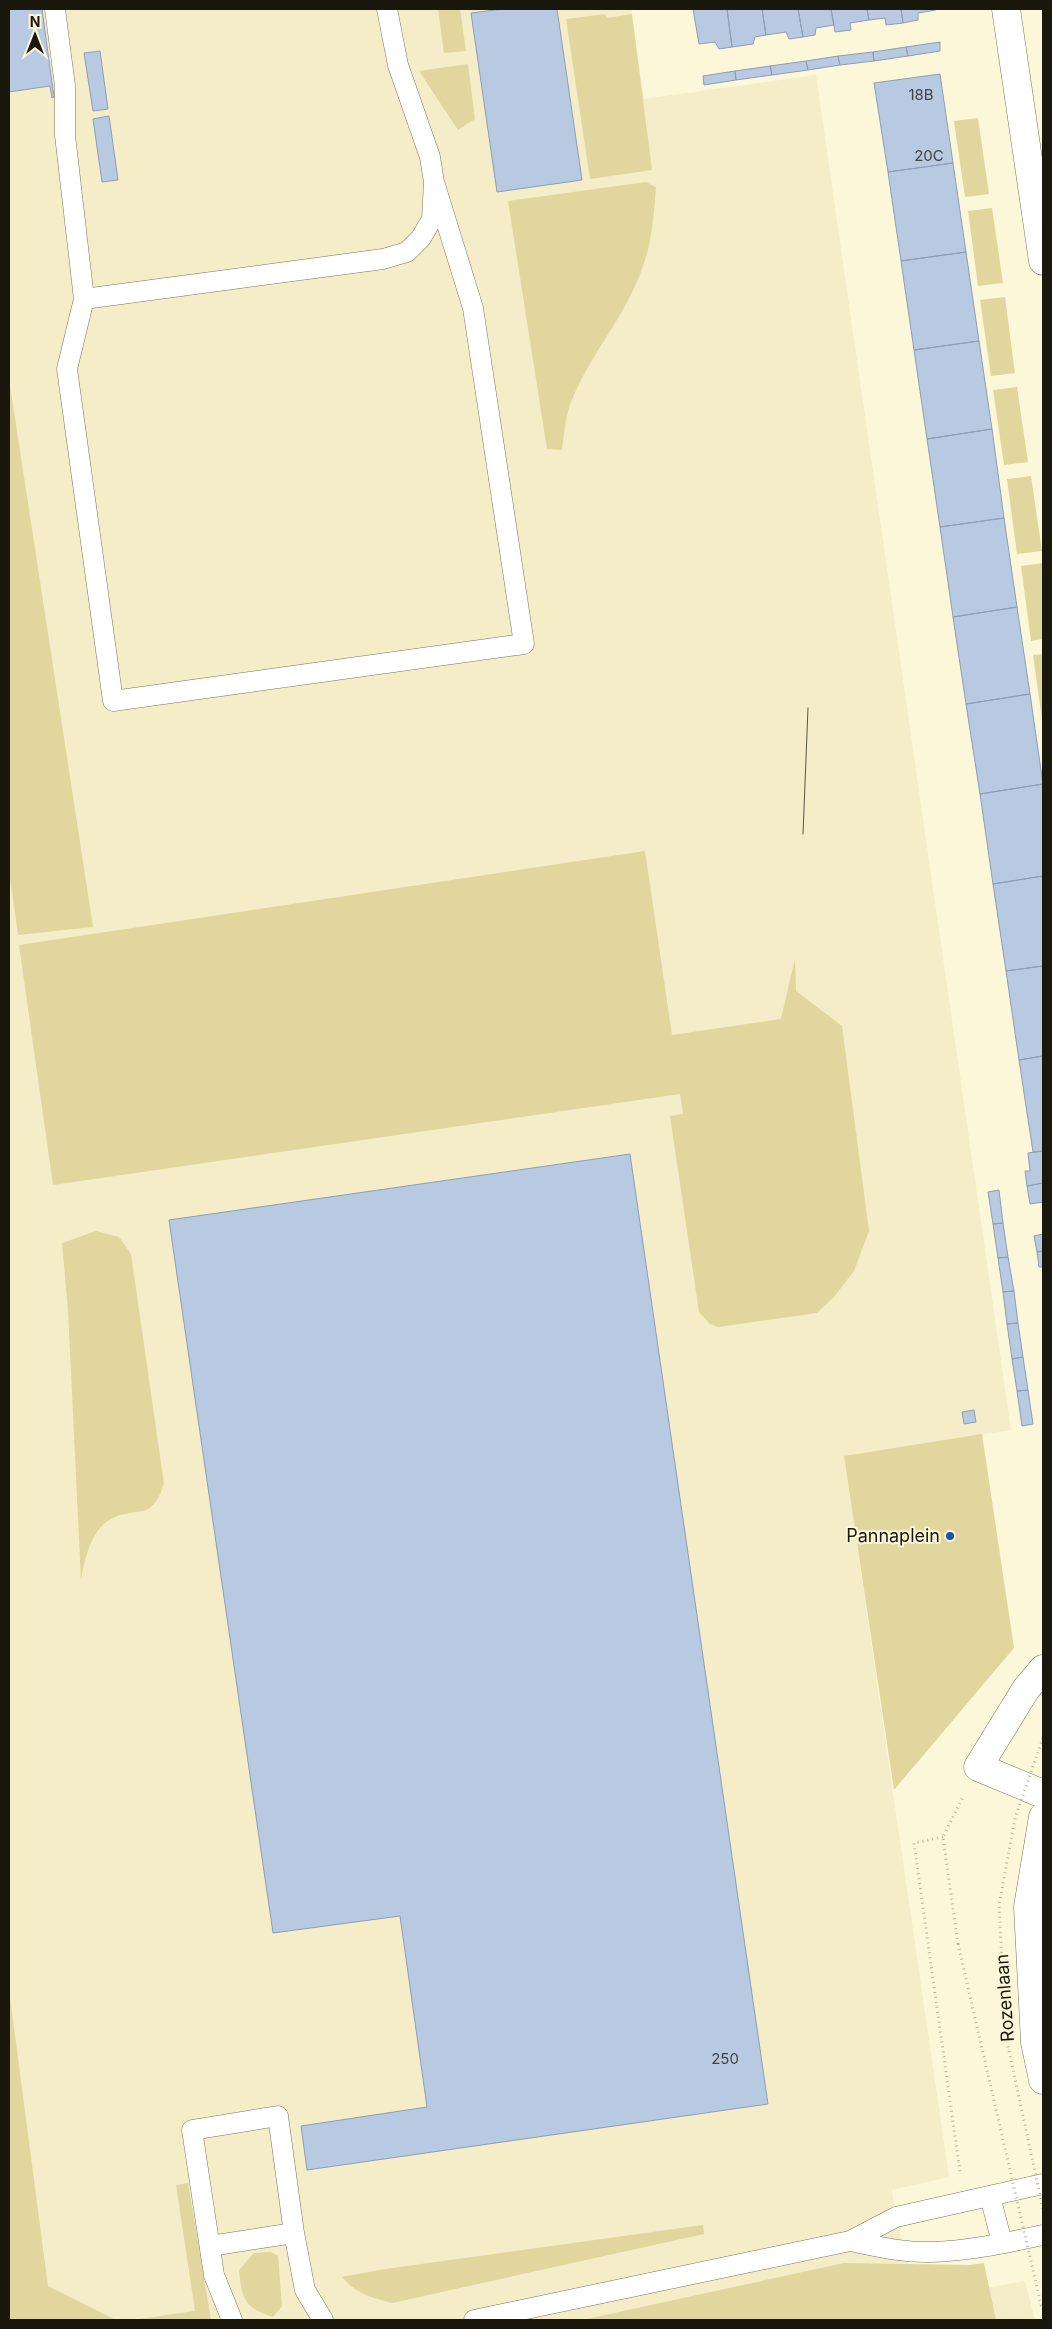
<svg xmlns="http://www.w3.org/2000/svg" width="1052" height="2329" font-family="Inter,sans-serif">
<rect width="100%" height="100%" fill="#fdf7d9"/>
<path fill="#f4edc8" d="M 9,9 L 631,9 L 644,99 L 816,75 L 1011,1430 L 844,1456 L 949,2177 L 892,2190 L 896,2217 L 917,2300 L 1025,2281 L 1035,2320 L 116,2320 L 48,2286 L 9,1989 Z"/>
<path fill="#e1d69d" d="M 438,9 L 460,9 L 466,51 L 444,53 Z
M 605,14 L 607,18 L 632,14 L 652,170 L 590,179 L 566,19 Z
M 468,64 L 475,119 L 458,130 L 419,71 Z
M 978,118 L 989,194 L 965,197 L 954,121 Z
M 646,182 L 656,187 C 654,214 652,241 643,266 C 626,317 588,356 570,405 C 565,419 564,436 562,450 L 547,449 L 508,201 Z
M 992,208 L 1003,283 L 978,286 L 968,211 Z
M 1005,297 L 1015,373 L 991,376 L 980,300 Z
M 9,379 L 93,927 L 18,935 L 9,871 Z
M 1017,387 L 1028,462 L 1004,465 L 993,390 Z
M 1031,476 L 1042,551 L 1017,554 L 1007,479 Z
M 1043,563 L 1043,639 L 1031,641 L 1021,566 Z
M 1043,654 L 1043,727 L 1033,655 Z
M 645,851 L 672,1035 L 781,1019 L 795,958 L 796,991 L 842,1026 L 869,1231 L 854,1271 L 834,1297 L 817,1313 L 718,1327 L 710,1324 L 699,1312 L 670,1116 L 683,1114 L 680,1094 L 53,1185 L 19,945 Z
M 96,1231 L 119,1237 L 131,1254 L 164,1484 C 151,1523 138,1505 111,1519 C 90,1531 85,1559 81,1580 L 68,1310 L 62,1243 Z
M 982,1434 L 1014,1648 L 894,1790 L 844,1456 Z
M 9,1989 L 48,2286 L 116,2320 L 9,2320 Z
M 188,2183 L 211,2320 L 132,2320 L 195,2311 L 176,2185 Z
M 703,2225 L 704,2234 L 392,2303 C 372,2298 355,2293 342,2277 L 385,2269 Z
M 271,2252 L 278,2256 L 282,2306 L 273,2317 C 244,2308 242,2299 239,2270 L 254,2253 Z
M 844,2263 L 969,2265 L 984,2263 L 996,2320 L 582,2320 Z"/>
<path fill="#b8c9e2" stroke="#8d9eb5" d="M 9,9 L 42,9 L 54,97 L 52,98 L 50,86 L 9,92 Z
M 503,9 L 557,9 L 582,180 L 497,192 L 471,13 Z
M 693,9 L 727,9 L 732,47 L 719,49 L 715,42 L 699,44 Z
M 727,9 L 762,9 L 766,35 L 755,37 L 753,44 L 732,47 Z
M 762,9 L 798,9 L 803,37 L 789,39 L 786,32 L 766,35 Z
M 798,9 L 831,9 L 834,25 L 816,28 L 815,35 L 803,37 Z
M 831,9 L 867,9 L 869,20 L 850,23 L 851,30 L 835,32 Z
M 867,9 L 901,9 L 903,23 L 886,25 L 885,18 L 869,20 Z
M 901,9 L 936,9 L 936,10 L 918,13 L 918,20 L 903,23 Z
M 940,42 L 940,51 L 908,56 L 906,47 Z
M 906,47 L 908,56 L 874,61 L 873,52 Z
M 100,51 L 108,109 L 93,111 L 84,53 Z
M 873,52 L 874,61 L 840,65 L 838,56 Z
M 838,56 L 840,65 L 808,70 L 806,61 Z
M 806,61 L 808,70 L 772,75 L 770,66 Z
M 770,66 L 772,75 L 736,80 L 735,71 Z
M 735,71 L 736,80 L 704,85 L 703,76 Z
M 940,74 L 953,163 L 888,172 L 874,83 Z
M 109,116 L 118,180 L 102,182 L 93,119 Z
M 953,163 L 966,252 L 901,261 L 888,172 Z
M 966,252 L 979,341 L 914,350 L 901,261 Z
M 979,341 L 992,429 L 927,439 L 914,350 Z
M 992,429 L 1004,518 L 940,527 L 927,439 Z
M 1004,518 L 1017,607 L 953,617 L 940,527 Z
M 1017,607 L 1030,694 L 966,704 L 953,617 Z
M 1030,694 L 1043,784 L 980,794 L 966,704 Z
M 1043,784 L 1043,876 L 993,884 L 980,794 Z
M 1043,876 L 1043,966 L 1006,971 L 993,884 Z
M 1043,966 L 1043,1056 L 1019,1060 L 1006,971 Z
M 1043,1056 L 1043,1151 L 1033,1152 L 1019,1060 Z
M 1043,1151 L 1043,1183 L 1027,1186 L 1025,1171 L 1030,1171 L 1028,1153 Z
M 630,1154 L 768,2104 L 307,2170 L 301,2126 L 427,2107 L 400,1916 L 273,1933 L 169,1220 Z
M 1043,1183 L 1043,1202 L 1030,1204 L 1027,1186 Z
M 999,1190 L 1003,1223 L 993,1224 L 988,1192 Z
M 1003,1223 L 1008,1257 L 998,1258 L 993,1224 Z
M 1043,1234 L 1043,1251 L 1037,1252 L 1034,1236 Z
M 1043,1251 L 1043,1267 L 1039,1267 L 1037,1252 Z
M 1008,1257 L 1014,1291 L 1003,1292 L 998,1258 Z
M 1014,1291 L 1018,1323 L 1007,1324 L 1003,1292 Z
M 1018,1323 L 1023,1357 L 1012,1359 L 1007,1324 Z
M 1023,1357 L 1028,1390 L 1017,1391 L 1012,1359 Z
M 1028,1390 L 1033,1424 L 1022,1426 L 1017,1391 Z
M 974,1410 L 976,1422 L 964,1424 L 962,1412 Z"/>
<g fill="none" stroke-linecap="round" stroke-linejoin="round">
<g stroke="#7a755a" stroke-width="21">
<path id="service" d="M 55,9 L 65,86 L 65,135 L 84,299 L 383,259 L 407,252 L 421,238 L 432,219 L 434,182 L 430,157 L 398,65 L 387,9
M 84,299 L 67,369 L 113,701 L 524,644 L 473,308 L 434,182
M 990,2196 L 1002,2243
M 850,2241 C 876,2246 903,2253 930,2252 C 969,2251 1005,2243 1043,2235
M 210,2246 L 294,2233
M 232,2320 L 214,2275 L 192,2130 L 278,2116 L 294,2233 L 305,2290 L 323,2320
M 474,2320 L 850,2241 L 896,2217 L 1043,2184"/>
</g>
<g stroke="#7a755a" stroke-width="29">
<path id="minor" d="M 1006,9 L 1043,261
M 1043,1669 L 1026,1689 L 978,1767 L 1043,1794"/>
</g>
<g stroke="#7a755a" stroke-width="29">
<path id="tertiary" d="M 1043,1817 L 1028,1907 L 1035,2042 L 1043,2080"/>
</g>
<path stroke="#b9b49c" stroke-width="3" stroke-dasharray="1 4" stroke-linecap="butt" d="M 943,1837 L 914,1843 L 960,2172
M 958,1944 L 943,1837 L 963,1797"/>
<use href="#service" stroke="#fff" stroke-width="20"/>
<use href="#minor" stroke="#fff" stroke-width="28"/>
<use href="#tertiary" stroke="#fff" stroke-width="28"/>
<path stroke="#585545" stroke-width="1" d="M 803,834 L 808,708"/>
<path stroke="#b9b49c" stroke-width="3" stroke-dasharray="1 4" stroke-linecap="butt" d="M 1043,1738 L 1015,1818 L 999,1905 L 1006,2037 L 1043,2209
M 958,1944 L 1041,2305 L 1043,2306"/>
</g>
<circle fill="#1856a7" stroke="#fdf7d9" stroke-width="2" cx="950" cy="1536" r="5"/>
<g text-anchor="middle" stroke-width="4" stroke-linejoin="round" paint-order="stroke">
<g font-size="15" fill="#424442">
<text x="921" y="100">18B</text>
<text x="929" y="161">20C</text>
<text x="725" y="2064">250</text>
</g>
<g font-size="18" fill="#1a180d" stroke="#fdf7d9" text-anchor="end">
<text x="940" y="1542">Pannaplein</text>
</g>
<g font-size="18" fill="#1a180d" stroke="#fdf7d9">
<text transform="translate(1005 1998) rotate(-94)" y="6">Rozenlaan</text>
</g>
</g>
<rect width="1052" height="2329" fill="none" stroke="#1a180d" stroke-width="20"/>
<g transform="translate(35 35)" stroke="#fdf7d9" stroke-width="4" paint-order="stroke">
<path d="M0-4L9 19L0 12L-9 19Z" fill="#1a180d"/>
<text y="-8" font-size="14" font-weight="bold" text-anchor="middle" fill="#1a180d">N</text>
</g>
</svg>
